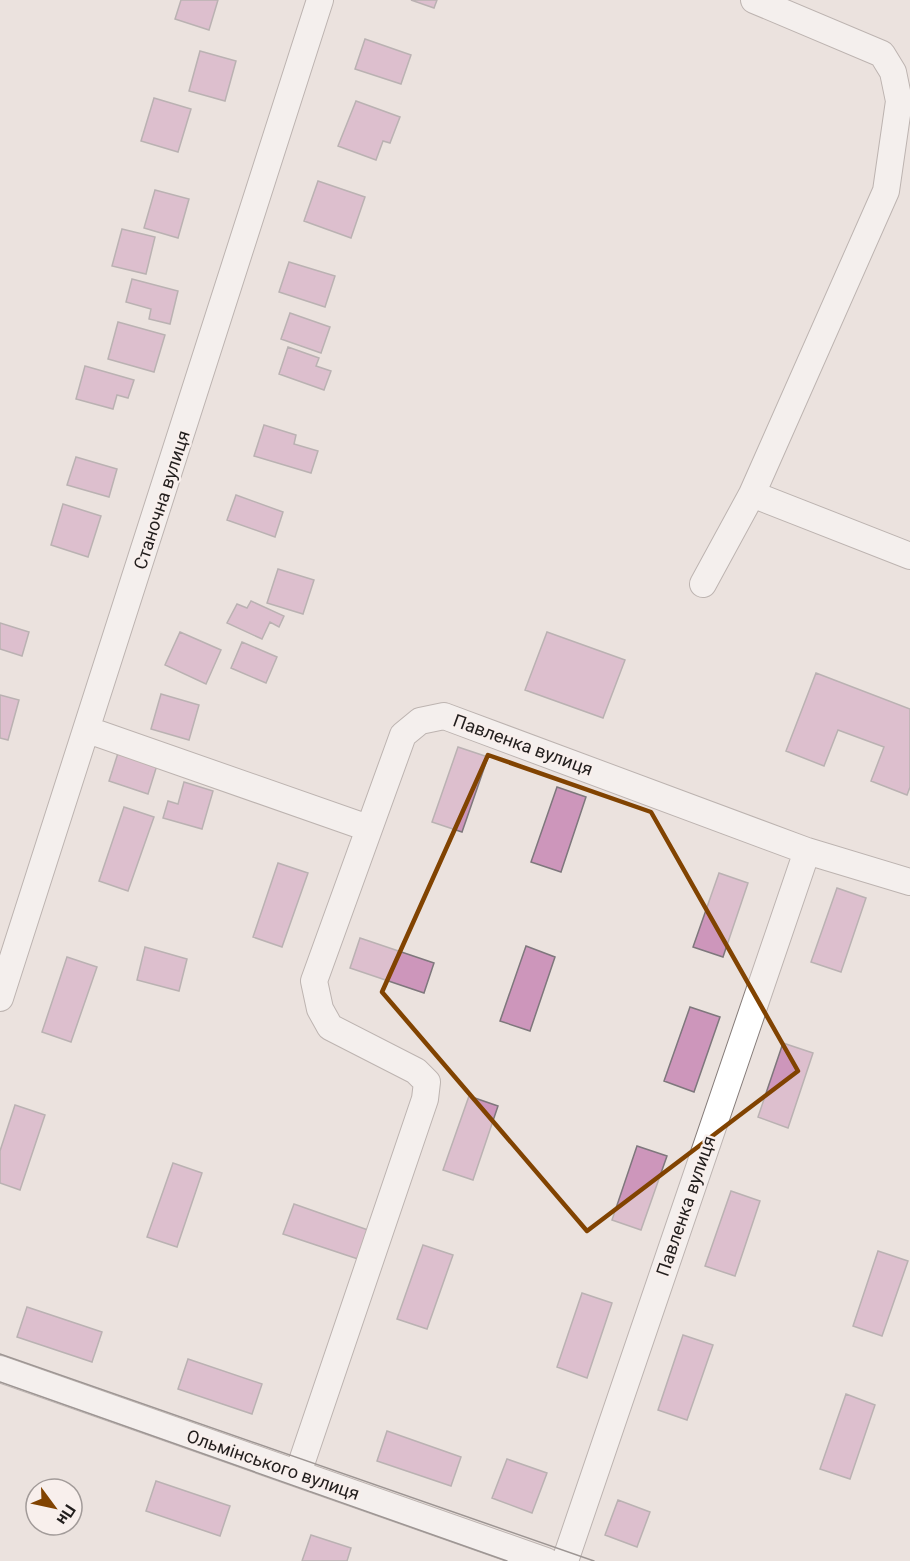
<svg xmlns="http://www.w3.org/2000/svg" width="910" height="1561" font-family="Roboto,sans-serif">
<rect width="100%" height="100%" fill="#ebe2de"/>
<path fill="#cd96bb" stroke="#7e777c" stroke-width="1.5" d="M 181,0 L 218,0 L 209,30 L 175,19 Z
M 411,0 L 437,0 L 434,8 Z
M 365,39 L 411,55 L 401,84 L 355,69 Z
M 200,51 L 236,61 L 225,101 L 189,91 Z
M 154,98 L 191,109 L 178,152 L 141,141 Z
M 356,101 L 400,117 L 390,143 L 383,141 L 376,160 L 338,146 Z
M 318,181 L 365,197 L 351,238 L 304,221 Z
M 155,190 L 189,199 L 178,238 L 144,228 Z
M 122,229 L 155,237 L 146,274 L 112,266 Z
M 289,262 L 335,276 L 325,307 L 279,292 Z
M 132,279 L 178,291 L 170,324 L 149,319 L 151,309 L 126,302 Z
M 290,313 L 330,327 L 321,353 L 281,339 Z
M 118,322 L 165,335 L 154,372 L 108,359 Z
M 288,347 L 319,358 L 316,366 L 331,371 L 324,390 L 279,374 Z
M 85,366 L 134,380 L 128,398 L 117,395 L 113,409 L 76,399 Z
M 264,425 L 296,435 L 294,444 L 318,451 L 311,473 L 254,456 Z
M 76,457 L 117,469 L 109,497 L 67,485 Z
M 236,495 L 283,512 L 275,537 L 227,520 Z
M 63,504 L 101,516 L 88,557 L 51,545 Z
M 278,569 L 314,580 L 303,614 L 267,603 Z
M 251,601 L 284,616 L 279,627 L 270,622 L 262,639 L 227,623 L 237,604 L 247,608 Z
M 0,623 L 29,632 L 22,656 L 0,649 Z
M 180,632 L 221,650 L 206,684 L 165,665 Z
M 547,632 L 625,660 L 603,718 L 525,690 Z
M 242,642 L 277,657 L 266,683 L 231,668 Z
M 816,673 L 910,709 L 910,787 L 907,795 L 871,781 L 884,747 L 838,730 L 824,766 L 786,751 Z
M 161,694 L 199,705 L 189,740 L 151,729 Z
M 0,695 L 19,700 L 8,740 L 0,738 Z
M 458,747 L 488,757 L 462,832 L 432,822 Z
M 119,750 L 158,762 L 148,794 L 109,781 Z
M 184,782 L 213,791 L 202,829 L 163,818 L 168,801 L 178,804 Z
M 557,787 L 586,797 L 561,872 L 531,862 Z
M 124,807 L 154,817 L 128,891 L 99,881 Z
M 278,863 L 308,873 L 282,947 L 253,937 Z
M 719,873 L 748,883 L 723,957 L 693,947 Z
M 837,888 L 866,898 L 841,972 L 811,962 Z
M 360,938 L 434,963 L 424,993 L 350,968 Z
M 526,946 L 555,957 L 530,1031 L 500,1021 Z
M 145,947 L 187,959 L 179,991 L 137,980 Z
M 67,957 L 97,967 L 71,1042 L 42,1032 Z
M 690,1007 L 720,1017 L 694,1092 L 664,1081 Z
M 783,1043 L 813,1053 L 788,1128 L 758,1117 Z
M 469,1096 L 498,1106 L 473,1180 L 443,1170 Z
M 15,1105 L 45,1115 L 20,1190 L 0,1183 L 0,1151 Z
M 637,1146 L 667,1156 L 641,1230 L 612,1220 Z
M 173,1163 L 202,1173 L 177,1247 L 147,1237 Z
M 731,1191 L 760,1201 L 735,1276 L 705,1266 Z
M 294,1204 L 368,1230 L 358,1259 L 283,1234 Z
M 423,1245 L 453,1255 L 427,1329 L 397,1319 Z
M 878,1251 L 908,1261 L 882,1336 L 853,1326 Z
M 582,1293 L 612,1303 L 587,1378 L 557,1367 Z
M 27,1307 L 102,1332 L 92,1362 L 17,1337 Z
M 683,1335 L 713,1345 L 687,1420 L 658,1410 Z
M 188,1359 L 262,1384 L 252,1414 L 178,1389 Z
M 846,1394 L 875,1405 L 850,1479 L 820,1469 Z
M 387,1431 L 461,1457 L 451,1486 L 377,1461 Z
M 507,1459 L 547,1473 L 532,1513 L 492,1498 Z
M 156,1481 L 230,1506 L 220,1536 L 146,1511 Z
M 618,1500 L 650,1512 L 637,1547 L 605,1535 Z
M 311,1535 L 351,1548 L 347,1561 L 302,1561 Z"/>
<g fill="none" stroke-linecap="round" stroke-linejoin="round">
<g stroke="#857c79" stroke-width="28">
<path id="street" d="M 752,494 L 910,556
M 703,584 L 752,494 L 886,191 L 899,101 L 893,72 L 882,54 L 754,0
M 88,730 L 368,828
M 0,998 L 320,0
M 0,1369 L 546,1561
M 298,1473 L 425,1099 L 427,1082 L 416,1071 L 330,1027 L 320,1009 L 314,981 L 403,735 L 420,721 L 444,716 L 807,851 L 910,882
M 565,1561 L 807,851"/>
</g>
<use href="#street" stroke="#fff" stroke-width="26"/>
<path stroke="#3e3938" stroke-width="1.5" d="M 0,1354 L 594,1561
M 0,1382 L 507,1561"/>
</g>
<path d="M0 0H910V1561H0ZM 488,755 L 651,812 L 798,1071 L 587,1231 L 382,992 Z" fill="#ebe2de" fill-opacity=".55" fill-rule="evenodd"/>
<path fill="none" stroke="#814301" stroke-width="4.5" stroke-linejoin="round" d="M 488,755 L 651,812 L 798,1071 L 587,1231 L 382,992 Z"/>
<g text-anchor="middle" stroke-width="4.5" stroke-linejoin="round" paint-order="stroke">
<g font-size="18" fill="#221e1d" stroke="#f8efec">
<text transform="translate(162 500) rotate(-72)" y="6">Станочна вулиця</text>
<text transform="translate(523 745) rotate(20)" y="6">Павленка вулиця</text>
<text transform="translate(686 1206) rotate(-71)" y="6">Павленка вулиця</text>
<text transform="translate(273 1465) rotate(19)" y="6">Ольмінського вулиця</text>
</g>
</g>
<g transform="translate(54 1507) rotate(123)"><circle r="28" fill="#f8efec" stroke="#a29b99" stroke-width="1.5"/>
<path d="M0-4.5L10 22L0 15L-10 22Z" fill="#814301"/>
<text y="-9" font-size="16" font-weight="bold" text-anchor="middle" fill="#221e1d">Пн</text>
</g>
</svg>
